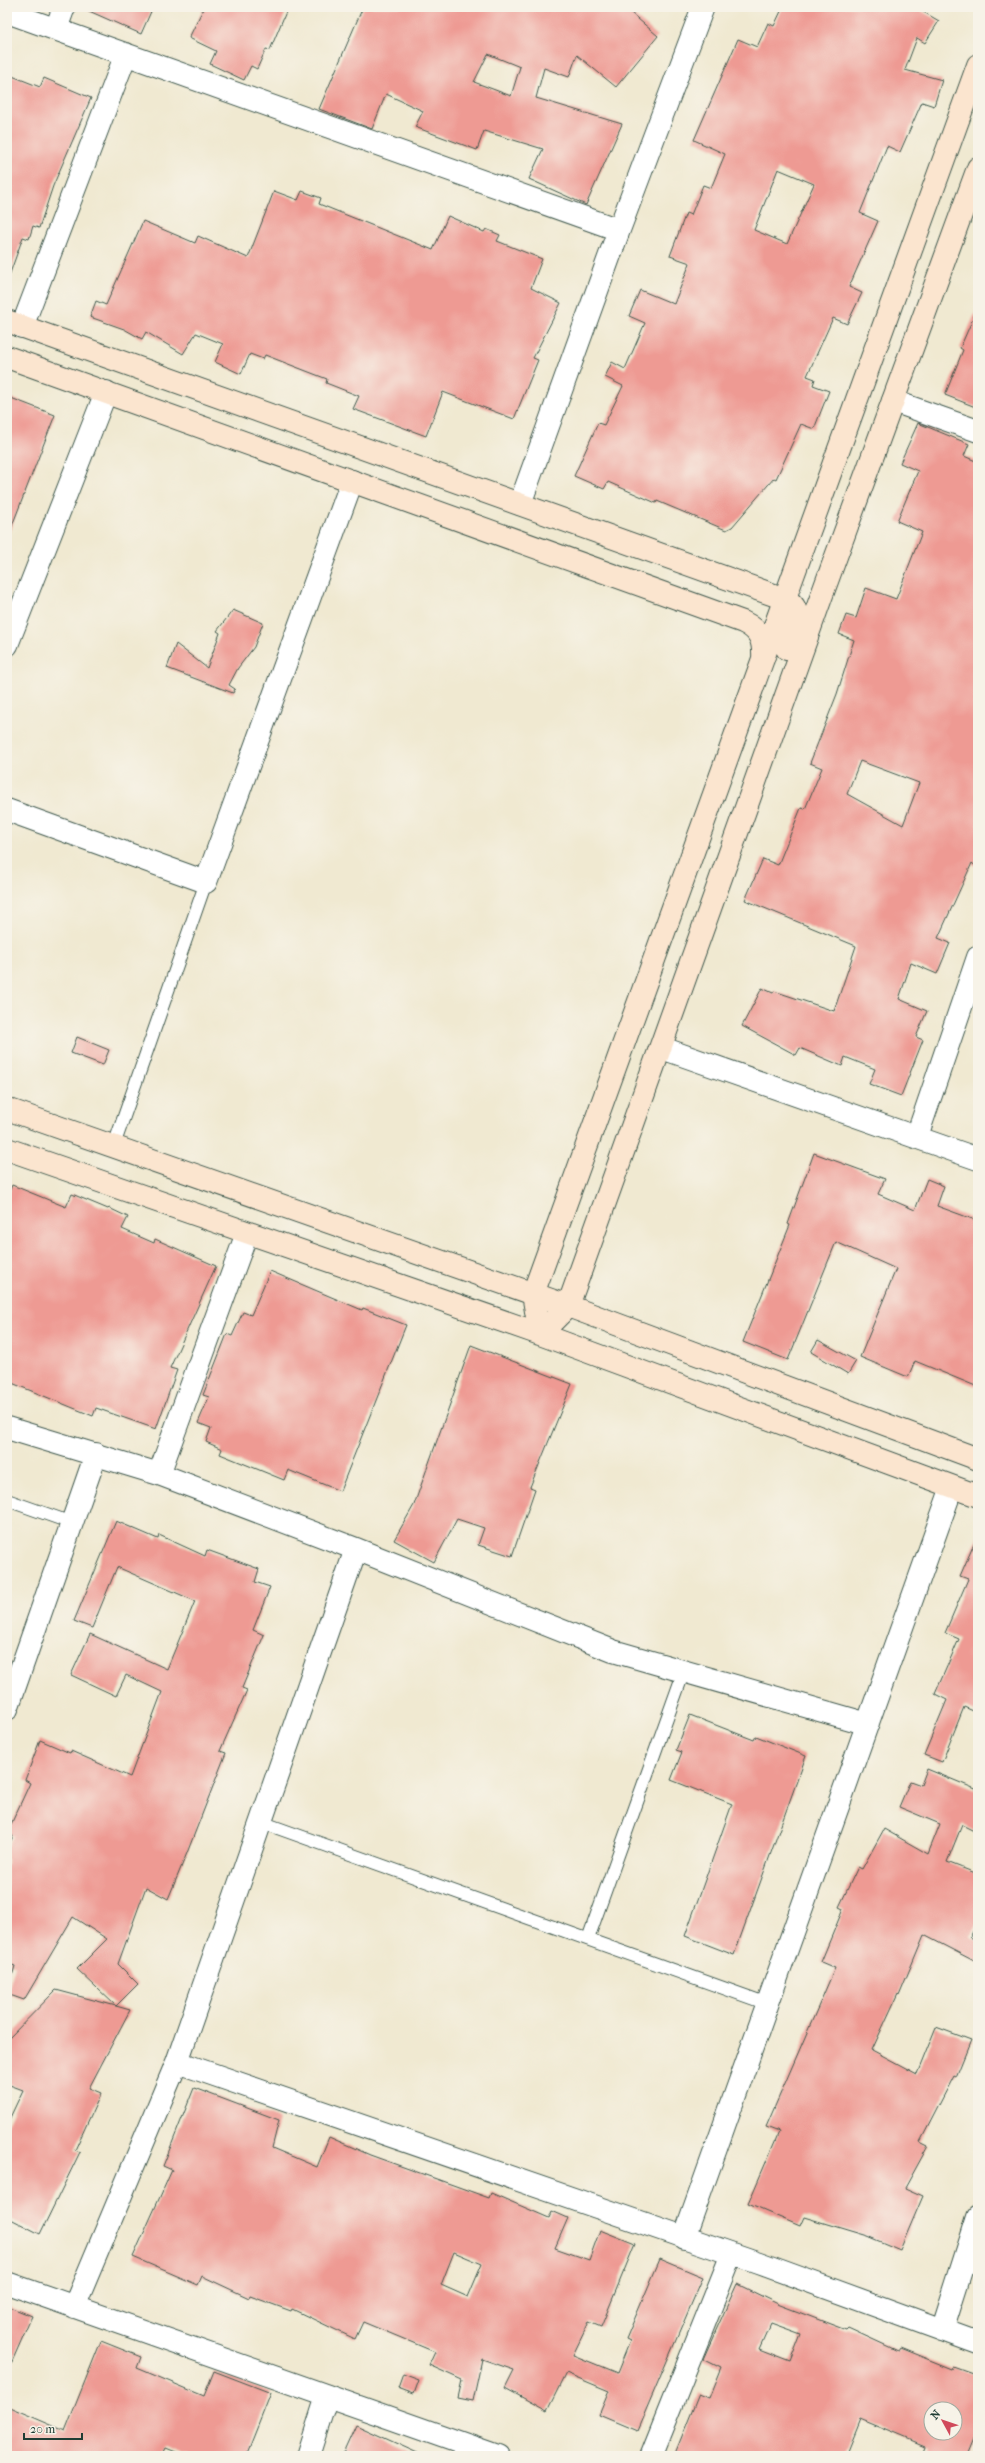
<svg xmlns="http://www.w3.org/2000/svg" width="985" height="2463" font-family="'IM FELL French Canon',serif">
<rect width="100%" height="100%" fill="#f7f3e8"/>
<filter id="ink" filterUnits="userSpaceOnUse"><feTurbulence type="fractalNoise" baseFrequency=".025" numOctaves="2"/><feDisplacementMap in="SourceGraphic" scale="8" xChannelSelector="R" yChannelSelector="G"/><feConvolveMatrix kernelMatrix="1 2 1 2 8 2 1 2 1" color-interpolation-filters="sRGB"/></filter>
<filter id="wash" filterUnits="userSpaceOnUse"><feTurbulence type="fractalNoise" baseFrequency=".012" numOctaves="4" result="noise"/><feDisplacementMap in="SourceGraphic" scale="16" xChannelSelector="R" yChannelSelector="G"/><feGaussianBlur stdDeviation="0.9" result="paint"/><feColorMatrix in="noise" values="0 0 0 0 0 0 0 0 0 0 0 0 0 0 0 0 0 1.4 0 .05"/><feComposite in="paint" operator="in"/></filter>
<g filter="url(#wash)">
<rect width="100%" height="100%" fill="#f0e9d1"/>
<g id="blocks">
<path fill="#ee9a93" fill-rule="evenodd" d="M 80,7 L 153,7 L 141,34 Z
M 204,7 L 288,7 L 270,50 L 266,49 L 257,69 L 251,66 L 244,80 L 210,64 L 216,51 L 189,38 Z
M 363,7 L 624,7 L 658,36 L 616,87 L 577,55 L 569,77 L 544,68 L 536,98 L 622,124 L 586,205 L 529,179 L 543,149 L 484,131 L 477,150 L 415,127 L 423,111 L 386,94 L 372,129 L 319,109 ZM 488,54 L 520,67 L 511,96 L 474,82 Z
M 783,7 L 915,7 L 939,21 L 925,43 L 917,38 L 905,70 L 942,80 L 934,106 L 922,102 L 900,152 L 887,146 L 860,213 L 878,221 L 849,287 L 862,293 L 847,324 L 833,318 L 807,376 L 815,379 L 813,385 L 829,391 L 814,429 L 801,424 L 776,479 L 774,478 L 732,527 L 726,530 L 657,501 L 656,503 L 608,482 L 604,489 L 574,476 L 598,423 L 604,425 L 623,386 L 605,377 L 612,362 L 625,369 L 645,323 L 629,316 L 640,290 L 674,304 L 690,263 L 670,256 L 686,213 L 691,215 L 703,185 L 711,188 L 725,154 L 694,140 L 718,85 L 738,39 L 757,47 L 768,23 L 774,26 ZM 778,169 L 814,184 L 787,244 L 754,230 Z
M 7,74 L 40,87 L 44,78 L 91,98 L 53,186 L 39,228 L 33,226 L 29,239 L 23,237 L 9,276 L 7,276 Z
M 274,191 L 298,200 L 302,191 L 321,198 L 319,204 L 433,250 L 448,216 L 484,232 L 486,229 L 500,235 L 497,241 L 542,259 L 531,288 L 561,303 L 533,358 L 538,360 L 514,419 L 443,392 L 426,436 L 353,409 L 359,396 L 326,383 L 327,379 L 265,355 L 263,359 L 250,354 L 241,374 L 215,362 L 223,344 L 196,333 L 183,354 L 146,332 L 142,339 L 124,329 L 90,317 L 96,301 L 106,305 L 143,221 L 195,243 L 198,236 L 248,258 Z
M 978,307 L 978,408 L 945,395 L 963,350 L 960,348 Z
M 11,398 L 55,415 L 8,536 L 7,407 Z
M 918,423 L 969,444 L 964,456 L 978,462 L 978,868 L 972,863 L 938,938 L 950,943 L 937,974 L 911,963 L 899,999 L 927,1011 L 916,1037 L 923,1040 L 901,1096 L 869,1084 L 875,1069 L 845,1057 L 842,1066 L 800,1048 L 796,1055 L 742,1026 L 762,988 L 773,993 L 774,991 L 834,1011 L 856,946 L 745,900 L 763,859 L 778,865 L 801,808 L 805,809 L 822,768 L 810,763 L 837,694 L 854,640 L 839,634 L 846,615 L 856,618 L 866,588 L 896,599 L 922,532 L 897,521 L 918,471 L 900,463 ZM 860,761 L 919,783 L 903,825 L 847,794 Z
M 233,610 L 263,623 L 254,647 L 238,668 L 229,685 L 235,689 L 233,693 L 167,668 L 176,644 L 207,668 L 220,633 L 217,631 Z
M 77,1037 L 109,1050 L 103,1065 L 71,1053 Z
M 814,1153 L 885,1179 L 878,1194 L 915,1210 L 927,1179 L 944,1186 L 937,1206 L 978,1221 L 978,1387 L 915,1361 L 908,1377 L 860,1357 L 896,1269 L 836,1242 L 788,1360 L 743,1342 L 790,1225 L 788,1224 Z
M 12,1185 L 66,1207 L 72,1194 L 108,1209 L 109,1208 L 128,1217 L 122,1229 L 154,1243 L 155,1239 L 216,1266 L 170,1368 L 177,1370 L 156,1429 L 96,1408 L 93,1416 L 7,1381 L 7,1197 Z
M 270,1271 L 362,1310 L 363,1308 L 406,1325 L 340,1491 L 288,1470 L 284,1480 L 220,1454 L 222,1449 L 206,1442 L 211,1428 L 198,1423 L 209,1397 L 203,1395 L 227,1334 L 232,1336 L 243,1312 L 251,1315 Z
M 818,1340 L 856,1361 L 848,1374 L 811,1352 Z
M 471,1345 L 572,1384 L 530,1487 L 535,1489 L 512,1556 L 478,1545 L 484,1528 L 457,1519 L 434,1562 L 394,1540 L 414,1505 Z
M 116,1521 L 158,1539 L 159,1535 L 205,1556 L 207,1550 L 259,1569 L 255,1582 L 270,1587 L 253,1630 L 264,1635 L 242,1688 L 247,1690 L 220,1751 L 226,1753 L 187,1853 L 168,1899 L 146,1887 L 118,1964 L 138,1984 L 116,2006 L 130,2010 L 89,2088 L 101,2093 L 75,2150 L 80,2152 L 40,2234 L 7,2217 L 7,2124 L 23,2090 L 7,2084 L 7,2040 L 56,1990 L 116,2006 L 77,1969 L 107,1939 L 73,1917 L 24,2000 L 7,1994 L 15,1966 L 7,1963 L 7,1849 L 13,1836 L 7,1833 L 30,1783 L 25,1780 L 40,1740 L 70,1753 L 71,1751 L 130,1777 L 162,1692 L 126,1675 L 116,1696 L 71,1675 L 90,1634 L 167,1669 L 195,1601 L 117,1567 L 92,1628 L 74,1621 Z
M 978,1535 L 978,1713 L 964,1707 L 942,1762 L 924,1755 L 947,1700 L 935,1694 L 959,1639 L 945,1633 L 968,1579 L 960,1576 Z
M 690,1715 L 754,1740 L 756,1736 L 806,1756 L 734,1955 L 685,1936 L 732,1804 L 671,1780 L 682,1752 L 676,1750 Z
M 927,1769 L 978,1790 L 978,1833 L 962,1825 L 947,1862 L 978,1874 L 978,1922 L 970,1937 L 978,1941 L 978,1963 L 924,1935 L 899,1995 L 898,1994 L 872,2050 L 917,2074 L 936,2027 L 971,2040 L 956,2077 L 954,2076 L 920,2142 L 928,2146 L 905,2188 L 923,2196 L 900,2250 L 867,2236 L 804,2217 L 800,2226 L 748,2204 L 779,2132 L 766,2127 L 835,1968 L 821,1962 L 843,1909 L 839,1907 L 858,1867 L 862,1869 L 884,1829 L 928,1854 L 940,1824 L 899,1807 L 910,1781 L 921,1785 Z
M 194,2088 L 279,2120 L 272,2148 L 317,2167 L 329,2137 L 370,2155 L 489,2198 L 491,2193 L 549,2218 L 552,2211 L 568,2218 L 555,2248 L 589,2260 L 600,2230 L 635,2244 L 601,2327 L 589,2322 L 573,2355 L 617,2373 L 630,2341 L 626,2339 L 660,2259 L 703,2277 L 637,2431 L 599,2415 L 609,2391 L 566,2373 L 547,2411 L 505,2388 L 514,2370 L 482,2359 L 473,2401 L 458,2398 L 462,2380 L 429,2365 L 435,2352 L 363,2322 L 355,2339 L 292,2309 L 291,2311 L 250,2296 L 249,2298 L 202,2276 L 198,2285 L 133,2257 L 172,2170 L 163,2166 ZM 454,2252 L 482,2264 L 468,2297 L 441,2285 Z
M 737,2284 L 780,2305 L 846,2330 L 848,2328 L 898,2351 L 900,2348 L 952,2369 L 953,2367 L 978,2376 L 978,2427 L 966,2456 L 921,2456 L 925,2446 L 860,2419 L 845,2456 L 674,2456 L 699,2394 L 709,2398 L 721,2368 L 703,2359 ZM 771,2323 L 801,2334 L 790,2362 L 759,2350 ZM 931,2409 L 955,2409 L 955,2433 L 931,2433 Z
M 7,2306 L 32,2316 L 7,2373 Z
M 101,2341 L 141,2357 L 137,2368 L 204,2396 L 214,2371 L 271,2393 L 246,2456 L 186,2456 L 166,2448 L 162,2456 L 7,2456 L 7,2406 L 65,2431 Z
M 403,2374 L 419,2380 L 414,2394 L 398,2388 Z
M 356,2425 L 424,2456 L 342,2456 Z"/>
</g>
</g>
<g filter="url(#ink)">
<use href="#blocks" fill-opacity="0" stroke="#3e574c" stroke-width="1"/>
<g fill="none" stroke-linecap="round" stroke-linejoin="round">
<g stroke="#3e574c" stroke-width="14">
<path id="lane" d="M 113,1148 L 206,882
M 7,1500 L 72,1523
M 261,1822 L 768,2004
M 588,1939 L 684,1671"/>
</g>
<g stroke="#3e574c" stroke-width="24">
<path id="street" d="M 7,12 L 619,230
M 56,29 L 64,7
M 22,327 L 126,54
M 893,401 L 978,431
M 520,504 L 619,230 L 703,7
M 7,645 L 106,392
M 7,810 L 206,882 L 352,481
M 662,1048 L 978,1159
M 917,1136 L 978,957
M 7,1428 L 159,1474 L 356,1549 L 613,1651 L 868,1724
M 159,1474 L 247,1233
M 7,1709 L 96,1454
M 177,2062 L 759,2263 L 978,2343
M 684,2238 L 952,1487
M 7,2283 L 498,2456
M 74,2307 L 177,2062 L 356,1549
M 942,2330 L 978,2217
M 308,2456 L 327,2396
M 651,2456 L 732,2254"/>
</g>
<g stroke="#3e574c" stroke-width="24">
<path id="secondary" d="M 7,321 L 785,599 C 806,610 793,631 787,649
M 7,357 L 743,622 C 760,630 764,640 763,659
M 7,1109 L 568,1306 L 978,1459
M 7,1149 L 540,1334 L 978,1496
M 540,1334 L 533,1294 L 978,65
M 540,1334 L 568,1306 L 823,592 L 978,168"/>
</g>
<use href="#lane" stroke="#fff" stroke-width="12"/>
<use href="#street" stroke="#fff" stroke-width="22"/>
<use href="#secondary" stroke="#fbe5cf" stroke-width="22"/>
</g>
</g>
<rect width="985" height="2463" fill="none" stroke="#f7f3e8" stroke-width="24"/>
<g transform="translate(943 2421) rotate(310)"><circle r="19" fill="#f7f3e8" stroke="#a1aaa0"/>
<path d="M0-3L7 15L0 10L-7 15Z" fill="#d1495b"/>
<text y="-6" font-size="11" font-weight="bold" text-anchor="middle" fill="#1f3d34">N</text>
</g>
<path d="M24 2433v6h58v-6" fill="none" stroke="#1f3d34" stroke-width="2"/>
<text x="30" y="2433" font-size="12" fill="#1f3d34" stroke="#f7f3e8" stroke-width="3" paint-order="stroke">20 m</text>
</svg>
